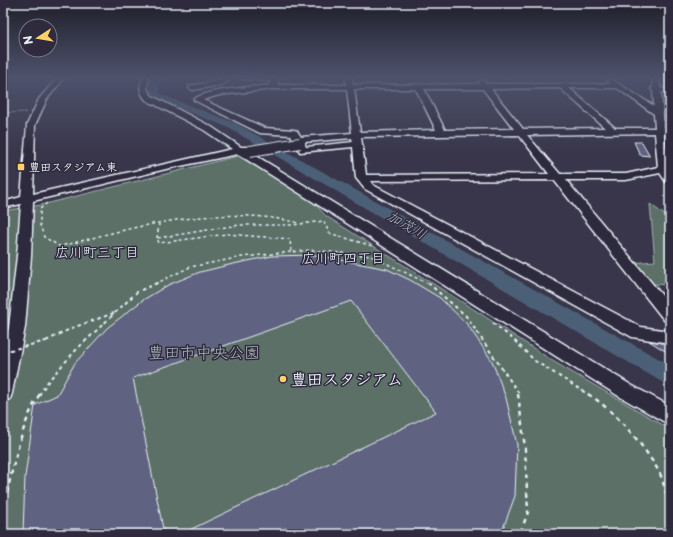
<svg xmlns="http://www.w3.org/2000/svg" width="673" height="537" font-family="'Playpen Sans','Klee One',sans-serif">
<rect width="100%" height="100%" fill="#39364b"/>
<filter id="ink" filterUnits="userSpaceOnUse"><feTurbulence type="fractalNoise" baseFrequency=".025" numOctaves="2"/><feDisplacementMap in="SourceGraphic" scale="8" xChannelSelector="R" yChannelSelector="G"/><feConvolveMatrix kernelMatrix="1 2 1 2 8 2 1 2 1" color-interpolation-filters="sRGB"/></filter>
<g filter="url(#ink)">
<path fill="#5c6f67" stroke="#a2b0b0" d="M 238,156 L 305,193 L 326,216 L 481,314 L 556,363 L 670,429 L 670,534 L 3,534 L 3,211 L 41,205 Z
M 650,204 L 670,219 L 670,285 L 651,284 L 632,263 L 655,261 Z"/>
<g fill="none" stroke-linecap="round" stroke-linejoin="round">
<path fill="#4c6177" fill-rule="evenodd" d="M 153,77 L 161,77 L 159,91 L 162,95 L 235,123 L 670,365 L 670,385 L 662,382 L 227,127 L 156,99 L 149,92 Z"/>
</g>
<path fill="#5f6481" stroke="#e8f1f8" d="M 634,142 L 642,142 L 650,156 L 640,155 Z
M 315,255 L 387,269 L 410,280 L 440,298 L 467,324 L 492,361 L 506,398 L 517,445 L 515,496 L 501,534 L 181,534 L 436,412 L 351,301 L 133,378 L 164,534 L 23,534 L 25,477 L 35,405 L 57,395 L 75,363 L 107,328 L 143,300 L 168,285 L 200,272 L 233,264 L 272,256 Z
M 649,341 L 670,344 L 670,354 Z"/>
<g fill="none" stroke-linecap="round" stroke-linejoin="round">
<g stroke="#e8f1f8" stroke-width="3">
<path id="minor" d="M 58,77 L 65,77 L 47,99 L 35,125 L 33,194 L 232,149 L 204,130 L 146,100 C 139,92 139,86 143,77 L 149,77 L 147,89 L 152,96 L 210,126 L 241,147 L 249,147 L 251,149 L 248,151 L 631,385 L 670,406 L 670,425 L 617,395 L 238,154 L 166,169 L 33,201 L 31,256 L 25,327 L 12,393 L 10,399 L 3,401 L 3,353 L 9,327 L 17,256 L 21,204 L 3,208 L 3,202 L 21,197 L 27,125 L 39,99 Z
M 227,77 L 235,77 L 221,85 L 193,90 L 189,88 L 190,86 L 216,81 Z
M 238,77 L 275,78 L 278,80 L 278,85 L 346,85 L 346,77 L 352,77 L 353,85 L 480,84 L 478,82 L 482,80 L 487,84 L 611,84 L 607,81 L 611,79 L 654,106 L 653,91 L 651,89 L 653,87 L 653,77 L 659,77 L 660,88 L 670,90 L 670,94 L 661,92 L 664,127 L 670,127 L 670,133 L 664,133 L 670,183 L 666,182 L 660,173 L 626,180 L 566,180 L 670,305 L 670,322 L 664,320 L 554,180 L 370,181 L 373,185 L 641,327 L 670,331 L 670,343 L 632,337 L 365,189 L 356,178 L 353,147 L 300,152 L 291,135 L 260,133 L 194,100 C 203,89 255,87 271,85 L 271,81 L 241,79 ZM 560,88 L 605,128 L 523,129 L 491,89 ZM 569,88 L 617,88 L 654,114 L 655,128 L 615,128 ZM 274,89 L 347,89 L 352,133 L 301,137 L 297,131 L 294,130 L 265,128 L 203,100 L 219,95 ZM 354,89 L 416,89 L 436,130 L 360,132 ZM 424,89 L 483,89 L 514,129 L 445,130 ZM 655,133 L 658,167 L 626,174 L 560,174 L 527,135 ZM 519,135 L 549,174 L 366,175 L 361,137 ZM 352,138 L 353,142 L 306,147 L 304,142 Z"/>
</g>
<path stroke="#e8f1f8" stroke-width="1" stroke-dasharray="1.5 1.5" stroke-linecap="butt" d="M 3,113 L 27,112"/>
<path stroke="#e8f1f8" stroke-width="1.5" stroke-dasharray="3 3" stroke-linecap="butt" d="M 47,203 L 40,209 L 40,225 L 44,237 L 59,246 C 77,243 94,237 112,233 C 173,218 237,208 299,223
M 157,238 L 159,224
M 291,251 L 290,239 L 227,234 L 159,243 L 157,238 L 239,225 L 292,225 L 324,221 L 329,233 L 372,246
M 155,284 L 190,267 L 242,257 L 311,250 L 371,256 L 429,284"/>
<path stroke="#e8f1f8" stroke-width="2" stroke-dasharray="3.5 3.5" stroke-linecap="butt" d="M 428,283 L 466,316 L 518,392 L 518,395
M 493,323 L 514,340 L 535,361 L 589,395
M 46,341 L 72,328 L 114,313
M 39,395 L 49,380 L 77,349 L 137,292 L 157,283"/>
<path stroke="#e8f1f8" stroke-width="2.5" stroke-dasharray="4.5 4.5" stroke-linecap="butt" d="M 518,394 L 525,448 L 528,512 L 520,534
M 588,394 C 615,411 642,443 658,470 C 664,480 666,496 670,508
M 3,510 C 12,474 20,424 40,394"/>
<use href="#minor" fill="#2f2a3d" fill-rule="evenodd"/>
<g stroke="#e8f1f8" stroke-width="12" stroke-linecap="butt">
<path id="minor-bridge" d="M 250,151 L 300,143"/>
</g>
<path stroke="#e8f1f8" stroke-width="2" stroke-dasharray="3.5 3.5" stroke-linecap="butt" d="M 3,352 L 46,341"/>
<use href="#minor-bridge" stroke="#2f2a3d" stroke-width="10"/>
</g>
</g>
<linearGradient id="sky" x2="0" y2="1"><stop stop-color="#1f1e29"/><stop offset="0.51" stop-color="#4e526c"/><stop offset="1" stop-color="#4e526c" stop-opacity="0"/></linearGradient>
<rect width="673" height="152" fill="url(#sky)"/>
<g fill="#ffd166" stroke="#2f2a3d" stroke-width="1.5">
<rect x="17" y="163" width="8" height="8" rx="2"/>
<circle cx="283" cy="379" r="4"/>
</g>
<g text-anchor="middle" stroke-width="3" stroke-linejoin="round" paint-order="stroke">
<g font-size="11" font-weight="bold" fill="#e8f1f8" stroke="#2f2a3d" text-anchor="start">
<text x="29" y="171">豊田スタジアム東</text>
</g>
<g font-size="14" font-style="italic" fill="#aab7c4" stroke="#2f2a3d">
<text transform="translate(407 225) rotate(30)" y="5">加茂川</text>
</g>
<g font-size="14" fill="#e8f1f8" stroke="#2f2a3d">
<text x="97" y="257">広川町三丁目</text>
<text x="343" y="263">広川町四丁目</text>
</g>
<g font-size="16" fill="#a9b6b7" stroke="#2f2a3d">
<text x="204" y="358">豊田市中央公園</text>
</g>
<g font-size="16" font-weight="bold" fill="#e8f1f8" stroke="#2f2a3d" text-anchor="start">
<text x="291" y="385">豊田スタジアム</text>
</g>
</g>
<rect width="673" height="537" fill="none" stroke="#2f2a3d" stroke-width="16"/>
<rect x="8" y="8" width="657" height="521" fill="none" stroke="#e8f1f8" stroke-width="1.5" filter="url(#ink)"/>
<g transform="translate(38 38) rotate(258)"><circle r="19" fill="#2f2a3d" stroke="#797a88"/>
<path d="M0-3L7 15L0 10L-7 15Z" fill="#ffd166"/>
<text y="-6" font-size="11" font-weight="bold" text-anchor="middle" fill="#e8f1f8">N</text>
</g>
</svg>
